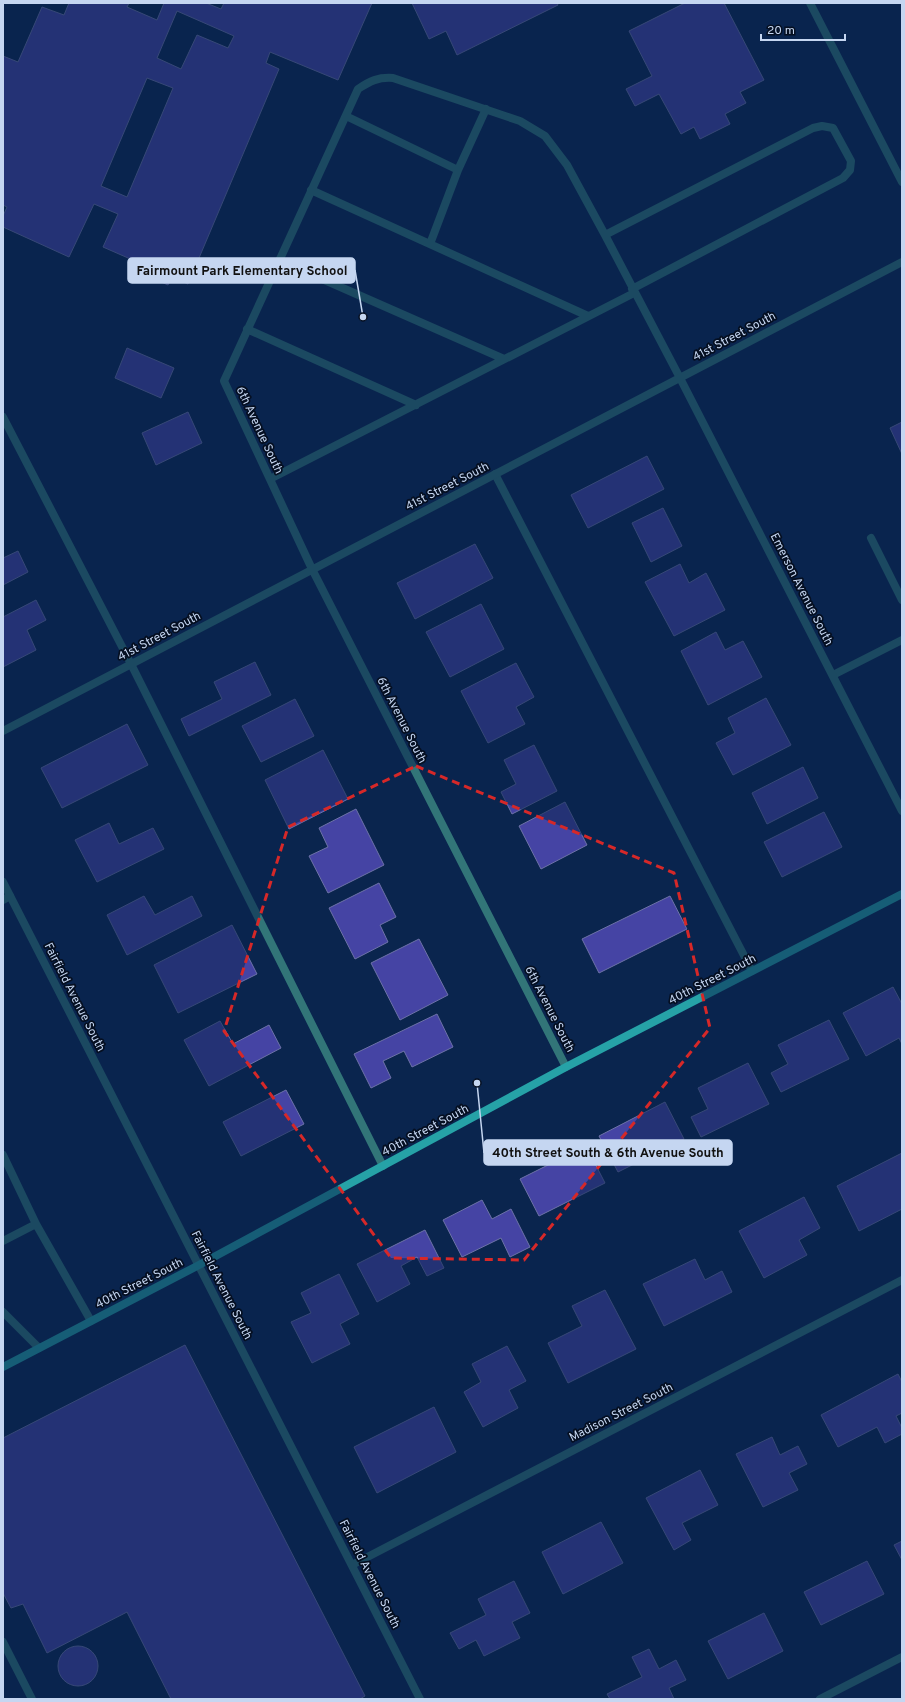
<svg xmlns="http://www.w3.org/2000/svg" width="905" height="1702" font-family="Overpass,sans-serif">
<rect width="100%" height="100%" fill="#0a254e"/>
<path fill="#4544a4" stroke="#6d72a8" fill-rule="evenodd" d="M 69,3 L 129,3 L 127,7 L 157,20 L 164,3 L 206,3 L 221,9 L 224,3 L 372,3 L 338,80 L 270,52 L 266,63 L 279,69 L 188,284 L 172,277 L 168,285 L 132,269 L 135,261 L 103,247 L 118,214 L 94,204 L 69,257 L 3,227 L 3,216 L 7,207 L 3,205 L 3,56 L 18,62 L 42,7 L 64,15 ZM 177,11 L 234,36 L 228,48 L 197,35 L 181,69 L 157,58 ZM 147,78 L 173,88 L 127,197 L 101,186 Z
M 412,3 L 557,3 L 558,5 L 457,55 L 446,31 L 429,39 Z
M 685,3 L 724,3 L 764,80 L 740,92 L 746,103 L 725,114 L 730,124 L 700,139 L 694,127 L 681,134 L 659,94 L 635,106 L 626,89 L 652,76 L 629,31 Z
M 127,348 L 174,368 L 161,398 L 115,378 Z
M 188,412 L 202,443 L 156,465 L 142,433 Z
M 902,422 L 902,454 L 890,428 Z
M 647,456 L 664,489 L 588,528 L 571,495 Z
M 663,508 L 682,546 L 651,562 L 632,523 Z
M 475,544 L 493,578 L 415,619 L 397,583 Z
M 18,551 L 28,572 L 3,585 L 3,558 Z
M 680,564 L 689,583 L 706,573 L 725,610 L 674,636 L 645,582 Z
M 36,600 L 46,620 L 27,630 L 36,650 L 3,667 L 3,617 Z
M 481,604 L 504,649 L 450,677 L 426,632 Z
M 716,632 L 725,650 L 743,641 L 762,677 L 708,705 L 681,651 Z
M 255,662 L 271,695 L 189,736 L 181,719 L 222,699 L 214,682 Z
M 516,663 L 534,697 L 516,707 L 525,724 L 488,743 L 461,691 Z
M 766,698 L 791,745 L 733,775 L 716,743 L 735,733 L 728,718 Z
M 295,699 L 314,736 L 261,762 L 242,726 Z
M 127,724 L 148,765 L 62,808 L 41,768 Z
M 534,745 L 557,791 L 512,814 L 501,792 L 516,784 L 504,760 Z
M 323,750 L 348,799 L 289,829 L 265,780 Z
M 803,767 L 818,798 L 767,824 L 752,793 Z
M 565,802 L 587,845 L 541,869 L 519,826 Z
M 356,809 L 384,865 L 328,893 L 309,856 L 328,847 L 319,828 Z
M 824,812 L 842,847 L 782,877 L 764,842 Z
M 109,823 L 119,844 L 153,828 L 164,849 L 97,882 L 75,840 Z
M 379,883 L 396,917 L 380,925 L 388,942 L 355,959 L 329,908 Z
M 144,896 L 155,915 L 192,896 L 202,916 L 127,955 L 107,915 Z
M 670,896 L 687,929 L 599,973 L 582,939 Z
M 232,925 L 257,974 L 178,1013 L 154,965 Z
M 419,939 L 448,995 L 400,1020 L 371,963 Z
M 893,987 L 902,1004 L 902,1044 L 899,1038 L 866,1056 L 843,1013 Z
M 437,1014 L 453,1047 L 412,1067 L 404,1051 L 383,1061 L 391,1078 L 371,1088 L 354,1054 Z
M 829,1020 L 849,1059 L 781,1092 L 771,1073 L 788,1064 L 778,1045 Z
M 220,1021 L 233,1044 L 269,1025 L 281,1048 L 209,1086 L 184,1040 Z
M 748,1063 L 769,1104 L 701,1137 L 691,1117 L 708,1109 L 698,1088 Z
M 286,1090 L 304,1124 L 241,1156 L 223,1122 Z
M 665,1102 L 684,1139 L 618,1172 L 599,1136 Z
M 586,1146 L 605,1183 L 539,1216 L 520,1179 Z
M 902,1153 L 902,1209 L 859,1231 L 837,1186 Z
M 804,1197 L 820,1228 L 799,1240 L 807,1255 L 764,1278 L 739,1231 Z
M 482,1200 L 492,1219 L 511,1209 L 530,1247 L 510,1257 L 501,1238 L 462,1257 L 443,1220 Z
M 425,1230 L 444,1268 L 427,1276 L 417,1257 L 401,1266 L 410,1284 L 377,1302 L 357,1264 Z
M 695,1259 L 705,1280 L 722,1271 L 732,1292 L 664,1326 L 643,1284 Z
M 339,1274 L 359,1314 L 340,1324 L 350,1344 L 312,1363 L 291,1322 L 311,1313 L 301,1293 Z
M 605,1290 L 636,1349 L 568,1383 L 548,1343 L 582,1326 L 572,1306 Z
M 185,1345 L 365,1696 L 360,1699 L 171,1699 L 127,1612 L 47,1653 L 23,1604 L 11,1608 L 3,1593 L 3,1438 Z
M 507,1346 L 526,1381 L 509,1390 L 518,1408 L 483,1427 L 464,1392 L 481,1382 L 472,1364 Z
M 898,1374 L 902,1382 L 902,1413 L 896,1416 L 902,1428 L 902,1434 L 885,1443 L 877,1427 L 838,1447 L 821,1415 Z
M 434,1407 L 456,1452 L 377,1493 L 354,1447 Z
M 772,1437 L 780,1455 L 798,1446 L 807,1464 L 789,1473 L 798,1490 L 763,1507 L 736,1454 Z
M 700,1470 L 718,1505 L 682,1523 L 691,1540 L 674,1550 L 646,1498 Z
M 601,1522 L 623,1563 L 563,1594 L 542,1552 Z
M 902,1541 L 902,1560 L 894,1545 Z
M 867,1561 L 884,1594 L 821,1625 L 804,1592 Z
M 514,1581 L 530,1613 L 512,1622 L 520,1638 L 484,1656 L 476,1640 L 459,1649 L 450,1633 L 486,1615 L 478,1599 Z
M 764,1613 L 783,1651 L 728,1679 L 708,1641 Z
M58 1666a20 20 0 1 1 40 0a20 20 0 1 1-40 0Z
M 649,1649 L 659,1669 L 676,1660 L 686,1680 L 669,1688 L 674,1699 L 610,1699 L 607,1694 L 642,1677 L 632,1657 Z"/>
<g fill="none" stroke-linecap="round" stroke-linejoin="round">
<path stroke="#327578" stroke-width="8" d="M 810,3 L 902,182
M 346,116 L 458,170
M 311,190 L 588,316
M 605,235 L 813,128 L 822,126 L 833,128 L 851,161 L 850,170 L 843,178 L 632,289
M 430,244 L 458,170 L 486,109
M 279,260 L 504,359
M 247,329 L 416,405
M 3,417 L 131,664 L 383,1166
M 495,474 L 752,971
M 270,479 L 634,293
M 871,538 L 902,600
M 312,569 L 224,381 L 358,89 C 370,81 378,77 393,78 L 520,121 L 545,136 L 567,165 L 605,235 L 680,378
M 833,675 L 902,640
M 3,900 L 10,896
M 3,1155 L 36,1224
M 3,1241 L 36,1224 L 91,1321
M 3,1312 L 39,1348
M 3,1642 L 32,1699"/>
<path stroke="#327578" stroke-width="8" d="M 680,378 L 902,811
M 312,569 L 566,1067
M 3,731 L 902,262
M 3,882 L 420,1699
M 352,1565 L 902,1280
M 820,1699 L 902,1657"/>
<path stroke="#26a2a7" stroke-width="8" d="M 3,1367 L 199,1265 L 566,1067 L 902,894"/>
</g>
<path d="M0 0H905V1702H0ZM 416,766 L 674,873 L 710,1028 L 524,1260 L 391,1258 L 224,1031 L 288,827 Z" fill="#0a254e" fill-opacity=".55" fill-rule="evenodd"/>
<path fill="none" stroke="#d62828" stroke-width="3" stroke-dasharray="8 5" stroke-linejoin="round" d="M 416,766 L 674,873 L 710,1028 L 524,1260 L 391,1258 L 224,1031 L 288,827 Z"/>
<g text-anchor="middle" stroke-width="3.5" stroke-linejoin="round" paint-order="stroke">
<g font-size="12" fill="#c5d6f1" stroke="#050f21">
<text transform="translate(734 336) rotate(-28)" y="4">41st Street South</text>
<text transform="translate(260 430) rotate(65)" y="4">6th Avenue South</text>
<text transform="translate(447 486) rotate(-27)" y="4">41st Street South</text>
<text transform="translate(802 589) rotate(63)" y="4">Emerson Avenue South</text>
<text transform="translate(159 636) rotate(-28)" y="4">41st Street South</text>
<text transform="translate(402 720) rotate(63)" y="4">6th Avenue South</text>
<text transform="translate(712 979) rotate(-27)" y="4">40th Street South</text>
<text transform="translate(75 997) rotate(63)" y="4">Fairfield Avenue South</text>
<text transform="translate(550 1009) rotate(63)" y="4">6th Avenue South</text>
<text transform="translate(425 1130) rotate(-28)" y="4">40th Street South</text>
<text transform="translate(139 1283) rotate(-27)" y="4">40th Street South</text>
<text transform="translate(222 1285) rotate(63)" y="4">Fairfield Avenue South</text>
<text transform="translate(621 1412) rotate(-27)" y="4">Madison Street South</text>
<text transform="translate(370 1574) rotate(63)" y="4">Fairfield Avenue South</text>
</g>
</g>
<path fill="none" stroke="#c5d6f1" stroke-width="1.5" d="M363 317L355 270M477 1083L484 1153"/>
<g fill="#c5d6f1" stroke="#050f21" stroke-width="1.5">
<circle cx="363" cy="317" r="4"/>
<circle cx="477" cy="1083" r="4"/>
</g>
<g fill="#c5d6f1" stroke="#c5d6f1" stroke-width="1.5">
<rect x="128" y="258" width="227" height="25" rx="4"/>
<rect x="484" y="1140" width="248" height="25" rx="4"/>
</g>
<g font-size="13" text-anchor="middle" font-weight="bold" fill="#111">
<text x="242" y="275">Fairmount Park Elementary School</text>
<text x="608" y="1157">40th Street South &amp; 6th Avenue South</text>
</g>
<rect width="905" height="1702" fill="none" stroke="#c5d6f1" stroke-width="8"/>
<path d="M761 34v6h84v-6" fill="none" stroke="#c5d6f1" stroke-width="2"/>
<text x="767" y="34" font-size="12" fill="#c5d6f1" stroke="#050f21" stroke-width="3" paint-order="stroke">20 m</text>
</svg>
